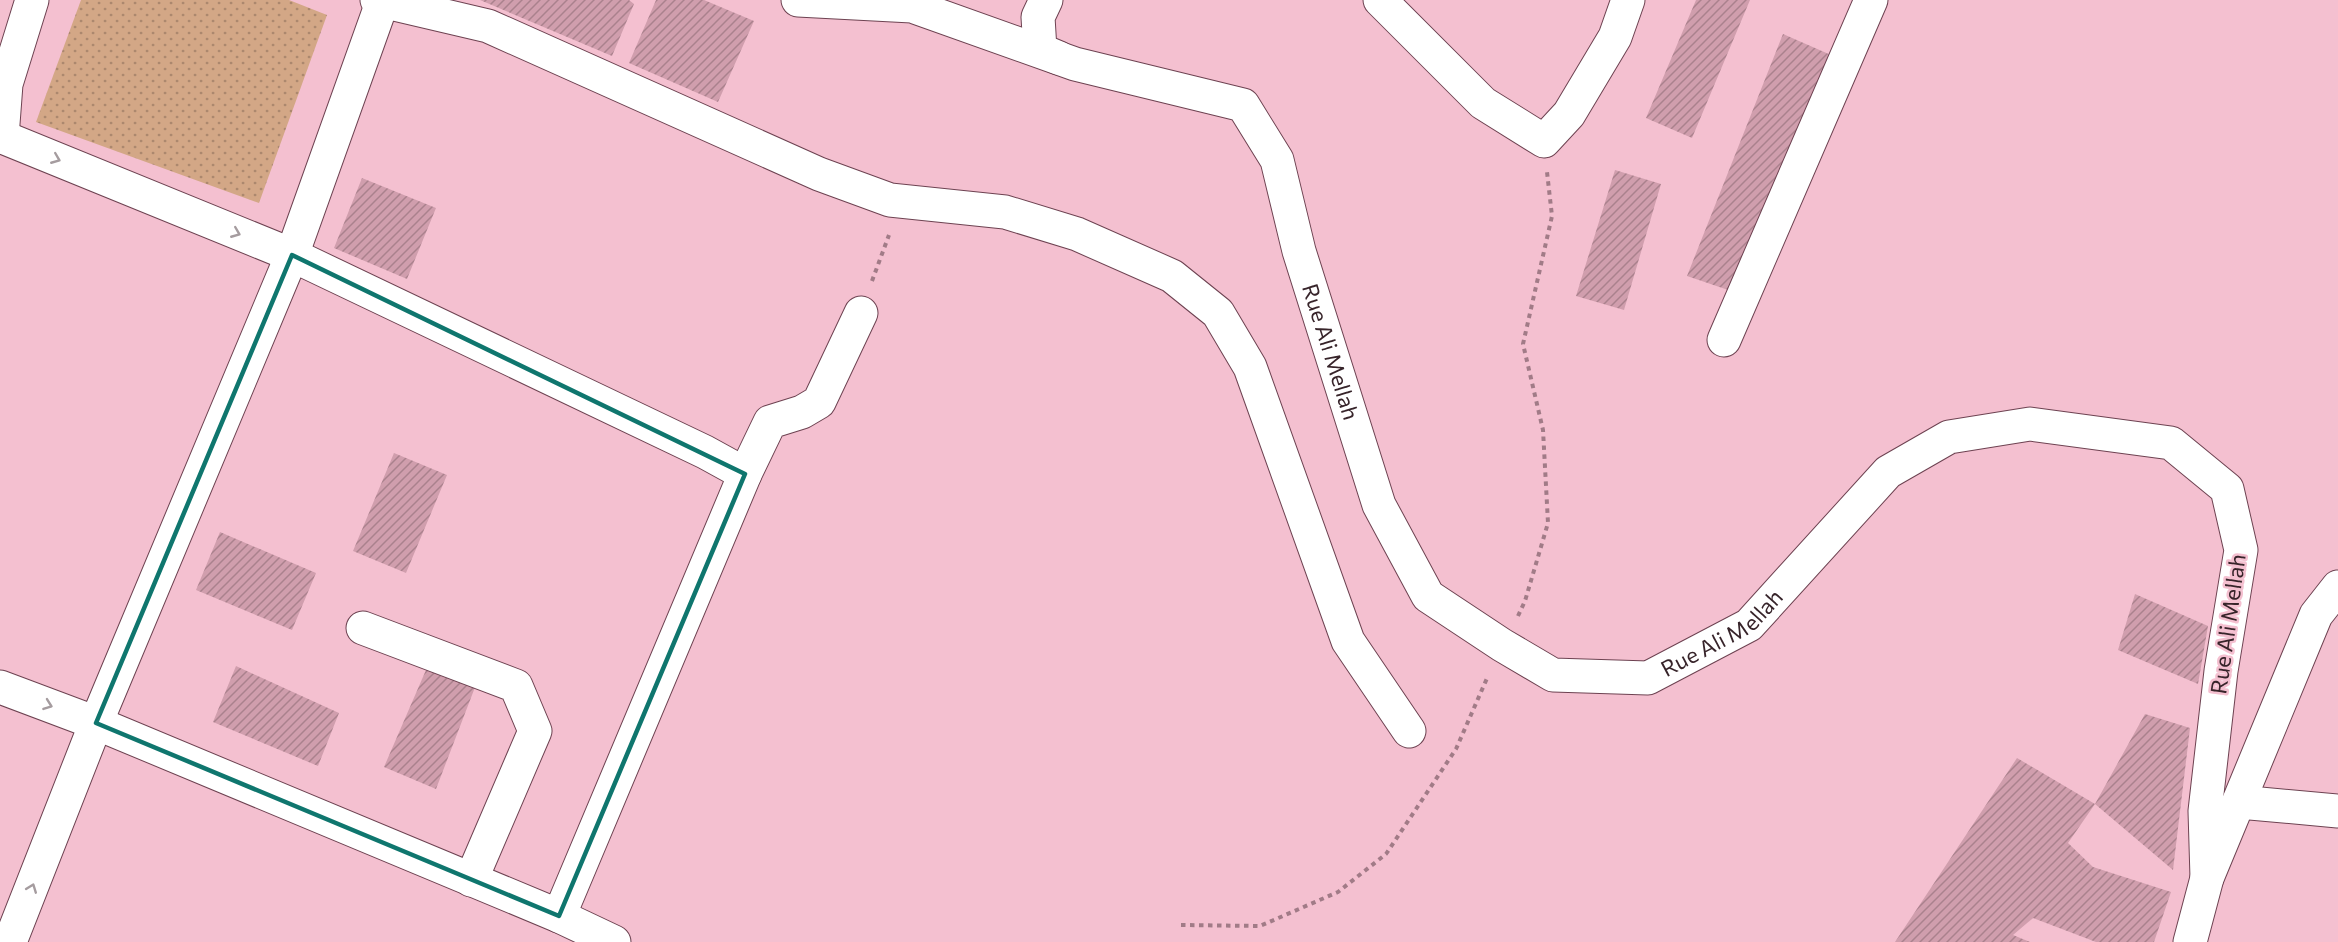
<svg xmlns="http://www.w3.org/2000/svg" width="2338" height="942" font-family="Commissioner,sans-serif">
<defs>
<pattern id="grass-dots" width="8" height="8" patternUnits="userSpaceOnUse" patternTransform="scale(1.5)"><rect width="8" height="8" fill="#d3a786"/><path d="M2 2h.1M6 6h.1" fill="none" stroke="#ac886e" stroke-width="1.8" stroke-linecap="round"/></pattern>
<pattern id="building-hatch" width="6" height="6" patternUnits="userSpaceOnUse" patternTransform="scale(1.5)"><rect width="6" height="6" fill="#d09ead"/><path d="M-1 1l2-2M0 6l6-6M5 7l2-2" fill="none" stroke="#aa818d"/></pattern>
</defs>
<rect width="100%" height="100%" fill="#f4c0d0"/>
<path fill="url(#grass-dots)" d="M 81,0 L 289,0 L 327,15 L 259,203 L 36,122 Z"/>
<path fill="url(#building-hatch)" d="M 480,0 L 629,0 L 634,4 L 612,56 Z
M 656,0 L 704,0 L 754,21 L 718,102 L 629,63 Z
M 1696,0 L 1750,0 L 1692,138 L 1646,118 Z
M 1783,34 L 1831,55 L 1740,294 L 1687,276 Z
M 1615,170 L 1661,184 L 1624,310 L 1576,296 Z
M 362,178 L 436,208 L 407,279 L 334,248 Z
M 394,453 L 447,475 L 406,573 L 353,551 Z
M 220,532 L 316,573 L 292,630 L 196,590 Z
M 2135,594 L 2208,626 L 2198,684 L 2118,650 Z
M 429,663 L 477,682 L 436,789 L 384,767 Z
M 236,666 L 339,713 L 318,766 L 213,722 Z
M 2145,714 L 2190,728 L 2173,870 L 2095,804 L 2068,843 L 2093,867 L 2171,892 L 2154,942 L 2096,942 L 2033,918 L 2013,935 L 2030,942 L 1895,942 L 2017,758 L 2095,804 Z"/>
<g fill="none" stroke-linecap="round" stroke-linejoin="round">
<g stroke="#6d4251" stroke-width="35">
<g id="minor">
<path d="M 377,0 L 488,26 L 819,174 L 890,200 L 1005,212 L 1077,234 L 1172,276 L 1218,313 L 1250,367 L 1348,641 L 1409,731"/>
<path id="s1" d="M 798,0 L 912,6 L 1075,64 L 1243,105 L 1277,160 L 1299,251 L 1379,505 L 1428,596 L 1502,645 L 1553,675 L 1648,678 L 1749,625 L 1888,472 L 1949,437 L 2030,424 L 2171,443 L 2227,489 L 2241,550 L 2221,671 L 2205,811 L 2207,878"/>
<path d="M 1046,0 L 1038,17 L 1040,50 L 1059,58"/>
<path d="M 1380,0 L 1483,103 L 1544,141 L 1569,114 L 1615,37 L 1628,0"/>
<path d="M 0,136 L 292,255 L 705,452 L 745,474 L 559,916"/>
<path d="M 2,137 L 6,84 L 32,0"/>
<path d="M 1724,340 L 1871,0"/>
<path d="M 745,474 L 770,422 L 802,412 L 819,402 L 861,313"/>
<path d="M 363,628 L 516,686 L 535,731 L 471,880"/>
<path d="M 0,687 L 96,723 L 559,916 L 614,942"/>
<path d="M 2239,802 L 2338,811"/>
<path d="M 10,942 L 96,723 L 292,255 L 383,0"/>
</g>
</g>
<g stroke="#6d4251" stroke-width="35">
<path id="major" d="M 2190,942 L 2207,878 L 2316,615 L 2338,587"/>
</g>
<path stroke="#a17b87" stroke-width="4" stroke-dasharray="4.5 4.5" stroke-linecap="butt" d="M 872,281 L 889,235
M 1518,616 L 1525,601 L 1548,523 L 1543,430 L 1523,344 L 1552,216 L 1547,172
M 1181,925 L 1260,926 L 1338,892 L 1386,854 L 1456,749 L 1488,676"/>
<use href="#minor" stroke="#fff" stroke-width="33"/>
<use href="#major" stroke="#fff" stroke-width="33"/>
</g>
<defs><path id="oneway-chevron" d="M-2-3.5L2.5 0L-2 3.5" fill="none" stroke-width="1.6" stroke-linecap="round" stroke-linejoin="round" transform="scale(1.5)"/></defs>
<g stroke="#a59c9f">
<use href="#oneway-chevron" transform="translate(56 159) rotate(22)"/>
<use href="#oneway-chevron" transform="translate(236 233) rotate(22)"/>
<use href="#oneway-chevron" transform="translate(48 705) rotate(20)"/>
<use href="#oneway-chevron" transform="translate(32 888) rotate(-69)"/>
</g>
<path fill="none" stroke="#0f766e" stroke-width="4.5" stroke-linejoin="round" d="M 292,255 L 745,474 L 559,916 L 96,723 Z"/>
<g text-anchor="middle" stroke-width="5" stroke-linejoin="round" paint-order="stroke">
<g font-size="22" fill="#37242a" stroke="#f4c0d0">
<text dy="8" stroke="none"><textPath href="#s1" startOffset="724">Rue Ali Mellah</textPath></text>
<text transform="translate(2228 624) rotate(-82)" y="8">Rue Ali Mellah</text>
<text dy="8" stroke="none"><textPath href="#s1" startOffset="1318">Rue Ali Mellah</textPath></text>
</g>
</g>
</svg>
